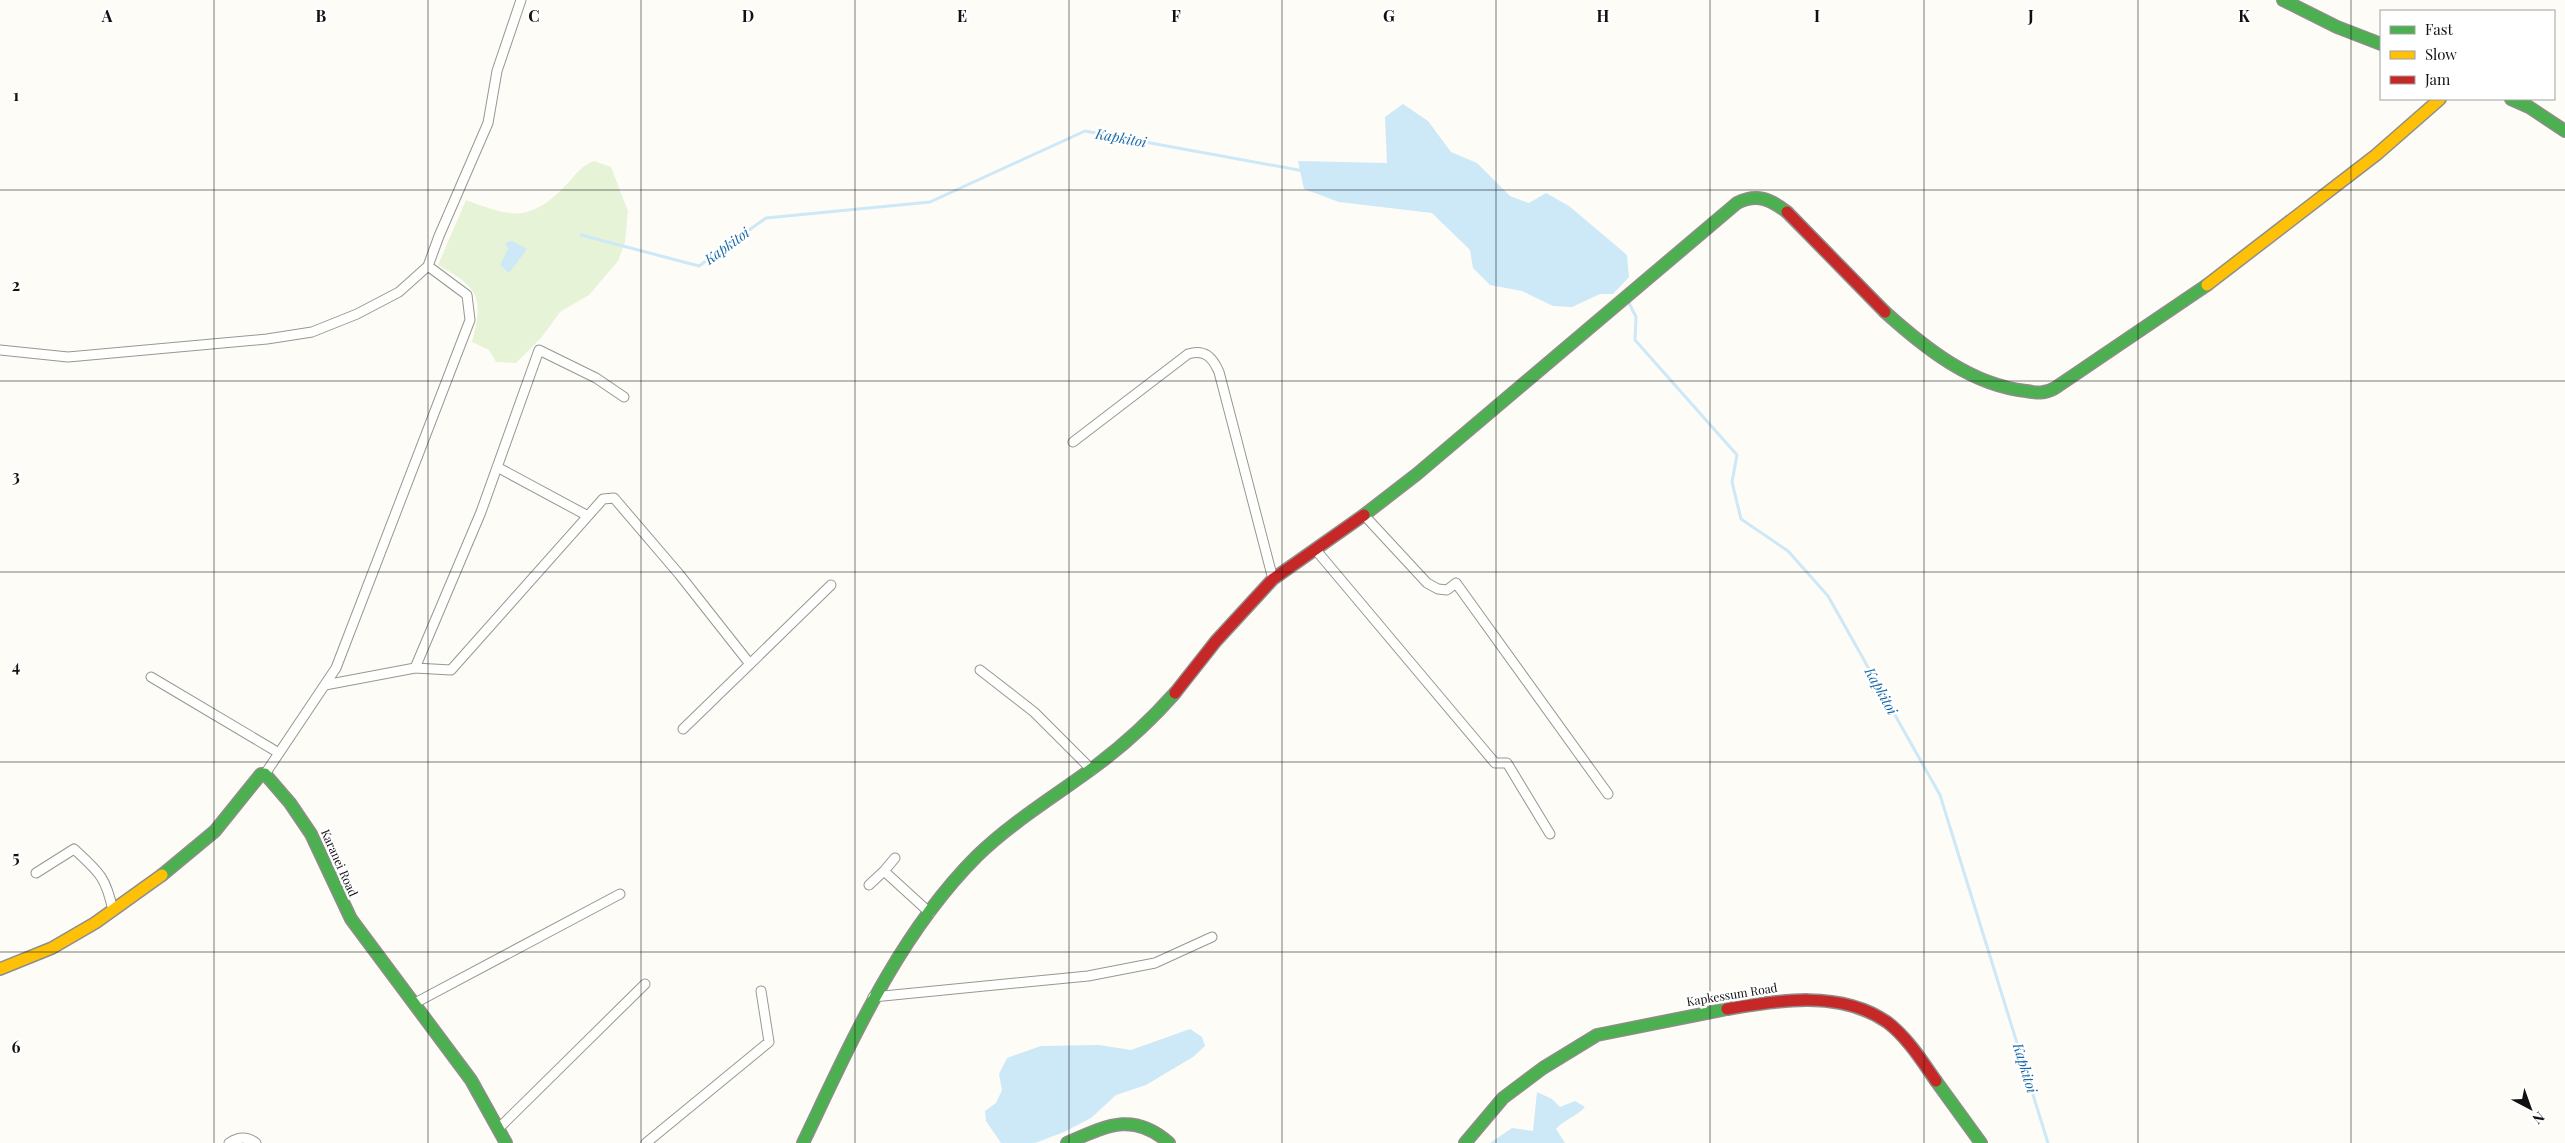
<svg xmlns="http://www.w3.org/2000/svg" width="2565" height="1143" font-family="'Playfair Display',serif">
<rect width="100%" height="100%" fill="#fdfcf7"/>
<path fill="#e7f3d7" d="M 594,161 L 611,167 L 628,211 L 625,242 L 618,261 L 589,295 L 560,312 L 541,338 L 516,363 L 496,362 L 489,350 L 472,342 C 484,297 479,288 438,265 L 466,200 C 511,217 530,223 566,185 C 576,175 580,166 594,161 Z"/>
<path fill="#cde8f7" d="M 1403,104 L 1428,121 L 1451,152 L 1477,163 L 1510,196 L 1529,203 L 1546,193 L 1569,206 L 1627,255 L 1629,277 L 1613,294 L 1600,294 L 1572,307 L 1553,306 L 1522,291 L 1490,285 L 1473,268 L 1470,250 L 1432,213 L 1339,202 L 1304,189 L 1298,161 L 1387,163 L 1385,117 Z
M 512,241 L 527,249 L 509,273 L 500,265 L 508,249 L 505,243 Z
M 1190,1029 L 1202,1037 L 1205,1046 L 1193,1057 L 1146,1085 L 1116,1095 L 1091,1118 L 1064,1132 L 1035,1143 L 1001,1143 L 986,1121 L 985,1111 L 996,1103 L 1002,1090 L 999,1074 L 1007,1058 L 1041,1046 L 1099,1045 L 1131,1050 Z
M 1537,1092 L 1552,1099 L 1560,1107 L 1575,1101 L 1585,1107 C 1576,1117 1565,1119 1556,1129 L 1565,1143 L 1490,1143 L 1512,1128 L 1533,1131 Z"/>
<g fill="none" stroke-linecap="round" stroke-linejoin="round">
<path stroke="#cde8f7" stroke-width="3" d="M 581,235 L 699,266 L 766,218 L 930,202 L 1085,131 L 1304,171
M 1629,303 L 1636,317 L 1635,340 L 1737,455 L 1732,482 L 1741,519 L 1788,551 L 1828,596 L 1940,795 L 2048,1143"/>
<g stroke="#979795" stroke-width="11">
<path id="street" d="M 0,350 L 68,357 L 267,339 L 312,332 L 357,314 L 399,292 L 428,266 L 439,236 L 488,123 L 497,71 L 521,0
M 1073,442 L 1188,354 C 1204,349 1212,356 1219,372 L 1273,579
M 497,467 L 588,516
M 1364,515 L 1427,583 L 1438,589 L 1447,590 L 1456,583 L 1608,794
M 1315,549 L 1495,763 L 1507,763 L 1550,834
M 415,668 L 481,512 L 539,350 L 596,378 L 624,397
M 980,670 L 1034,712 L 1092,770
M 151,677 L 279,753
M 325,685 L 415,668 L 451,670 L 603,499 L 614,498 L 679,574 L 750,664 L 831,585
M 683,729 L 750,664
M 265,774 L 336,668 L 470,320 L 467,295 L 428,266
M 884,871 L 895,858
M 36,873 L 74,849 C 99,872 106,877 113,911
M 869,885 L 884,871 L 930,913
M 873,997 L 1088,976 L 1155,963 L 1212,937
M 415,1003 L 620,894
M 498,1129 L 645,984
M 229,1143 C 238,1137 247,1136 256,1143
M 646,1143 L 769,1042 L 761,991"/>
</g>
<g stroke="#8e8d8b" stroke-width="14">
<path id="fast" d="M 2283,0 L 2337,27 L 2381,44
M 2511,99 L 2529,107 L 2565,131
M 1885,312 C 1925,348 1971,385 2026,391 C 2037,393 2045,394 2055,388 L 2207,285
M 1364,515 L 1417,474 L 1737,203 C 1757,193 1770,199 1787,212
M 162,875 L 215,831 L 261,774 L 265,774 L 290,803 L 311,834 L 351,919 L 471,1080 L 506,1143
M 1936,1081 L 1981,1143
M 803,1143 C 851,1043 897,936 977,856 C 1013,821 1057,795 1097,765 C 1125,744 1152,719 1175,693
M 1067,1143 C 1106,1126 1133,1111 1169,1143
M 1465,1143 L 1503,1098 L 1543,1068 L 1597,1035 L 1727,1009"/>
</g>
<g stroke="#8e8d8b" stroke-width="14">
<path id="slow" d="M 2207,285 L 2376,155 L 2440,99
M 0,969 L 52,948 L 95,923 L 162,875"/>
</g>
<g stroke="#8e8d8b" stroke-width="14">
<path id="jam" d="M 1787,212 L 1885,312
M 1175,693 L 1216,641 L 1273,579 L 1364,515
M 1727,1009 C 1778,1000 1841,990 1887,1022 C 1907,1037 1922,1061 1936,1081"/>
</g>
<use href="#street" stroke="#fffffe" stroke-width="9"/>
<use href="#fast" stroke="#4caf50" stroke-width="11"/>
<use href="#slow" stroke="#ffc107" stroke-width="11"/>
<use href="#jam" stroke="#c62828" stroke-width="11"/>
</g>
<path fill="none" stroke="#111" stroke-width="1" stroke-opacity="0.55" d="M 214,0 L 214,1143M 428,0 L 428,1143M 641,0 L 641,1143M 855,0 L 855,1143M 1069,0 L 1069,1143M 1282,0 L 1282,1143M 1496,0 L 1496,1143M 1710,0 L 1710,1143M 1924,0 L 1924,1143M 2138,0 L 2138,1143M 2351,0 L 2351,1143M 0,190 L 2565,190M 0,381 L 2565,381M 0,572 L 2565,572M 0,762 L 2565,762M 0,952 L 2565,952"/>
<g text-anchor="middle" stroke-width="5" stroke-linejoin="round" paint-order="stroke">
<g font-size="12" fill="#111" stroke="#fff">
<text transform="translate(339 863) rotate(66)" y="4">Karanei Road</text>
<text transform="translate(1732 995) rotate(-9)" y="4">Kapkessum Road</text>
</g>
<g font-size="14" font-style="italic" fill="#1768a6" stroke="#fff">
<text transform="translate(1121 138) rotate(10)" y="5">Kapkitoi</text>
<text transform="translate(727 246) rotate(-36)" y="5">Kapkitoi</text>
<text transform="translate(1881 691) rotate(61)" y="5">Kapkitoi</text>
<text transform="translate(2025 1068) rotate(73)" y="5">Kapkitoi</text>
</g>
</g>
<g font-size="16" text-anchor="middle" font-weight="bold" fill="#111" stroke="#fff" stroke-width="5" stroke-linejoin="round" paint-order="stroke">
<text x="107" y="22">A</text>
<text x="321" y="22">B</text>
<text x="534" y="22">C</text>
<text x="748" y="22">D</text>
<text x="962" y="22">E</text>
<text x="1176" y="22">F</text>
<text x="1389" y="22">G</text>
<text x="1603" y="22">H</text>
<text x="1817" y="22">I</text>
<text x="2031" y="22">J</text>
<text x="2244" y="22">K</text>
<text x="16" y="101">1</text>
<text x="16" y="291">2</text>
<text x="16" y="482">3</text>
<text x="16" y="672">4</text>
<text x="16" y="863">5</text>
<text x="16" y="1053">6</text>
</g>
<rect x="2380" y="10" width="175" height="90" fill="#ffffff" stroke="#a0a0a0"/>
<rect x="2390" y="26" width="25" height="8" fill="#4caf50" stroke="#a0a0a0"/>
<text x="2425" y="35" font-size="15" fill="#111111">Fast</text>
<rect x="2390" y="51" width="25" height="8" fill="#ffc107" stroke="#a0a0a0"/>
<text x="2425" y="60" font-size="15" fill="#111111">Slow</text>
<rect x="2390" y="76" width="25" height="8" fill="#c62828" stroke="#a0a0a0"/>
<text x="2425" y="85" font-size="15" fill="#111111">Jam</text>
<g transform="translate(2530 1108) rotate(139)" stroke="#ffffff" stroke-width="4" paint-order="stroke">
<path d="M0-4L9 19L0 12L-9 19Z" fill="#111111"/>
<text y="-8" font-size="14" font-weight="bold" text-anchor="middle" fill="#111111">N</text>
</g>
</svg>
